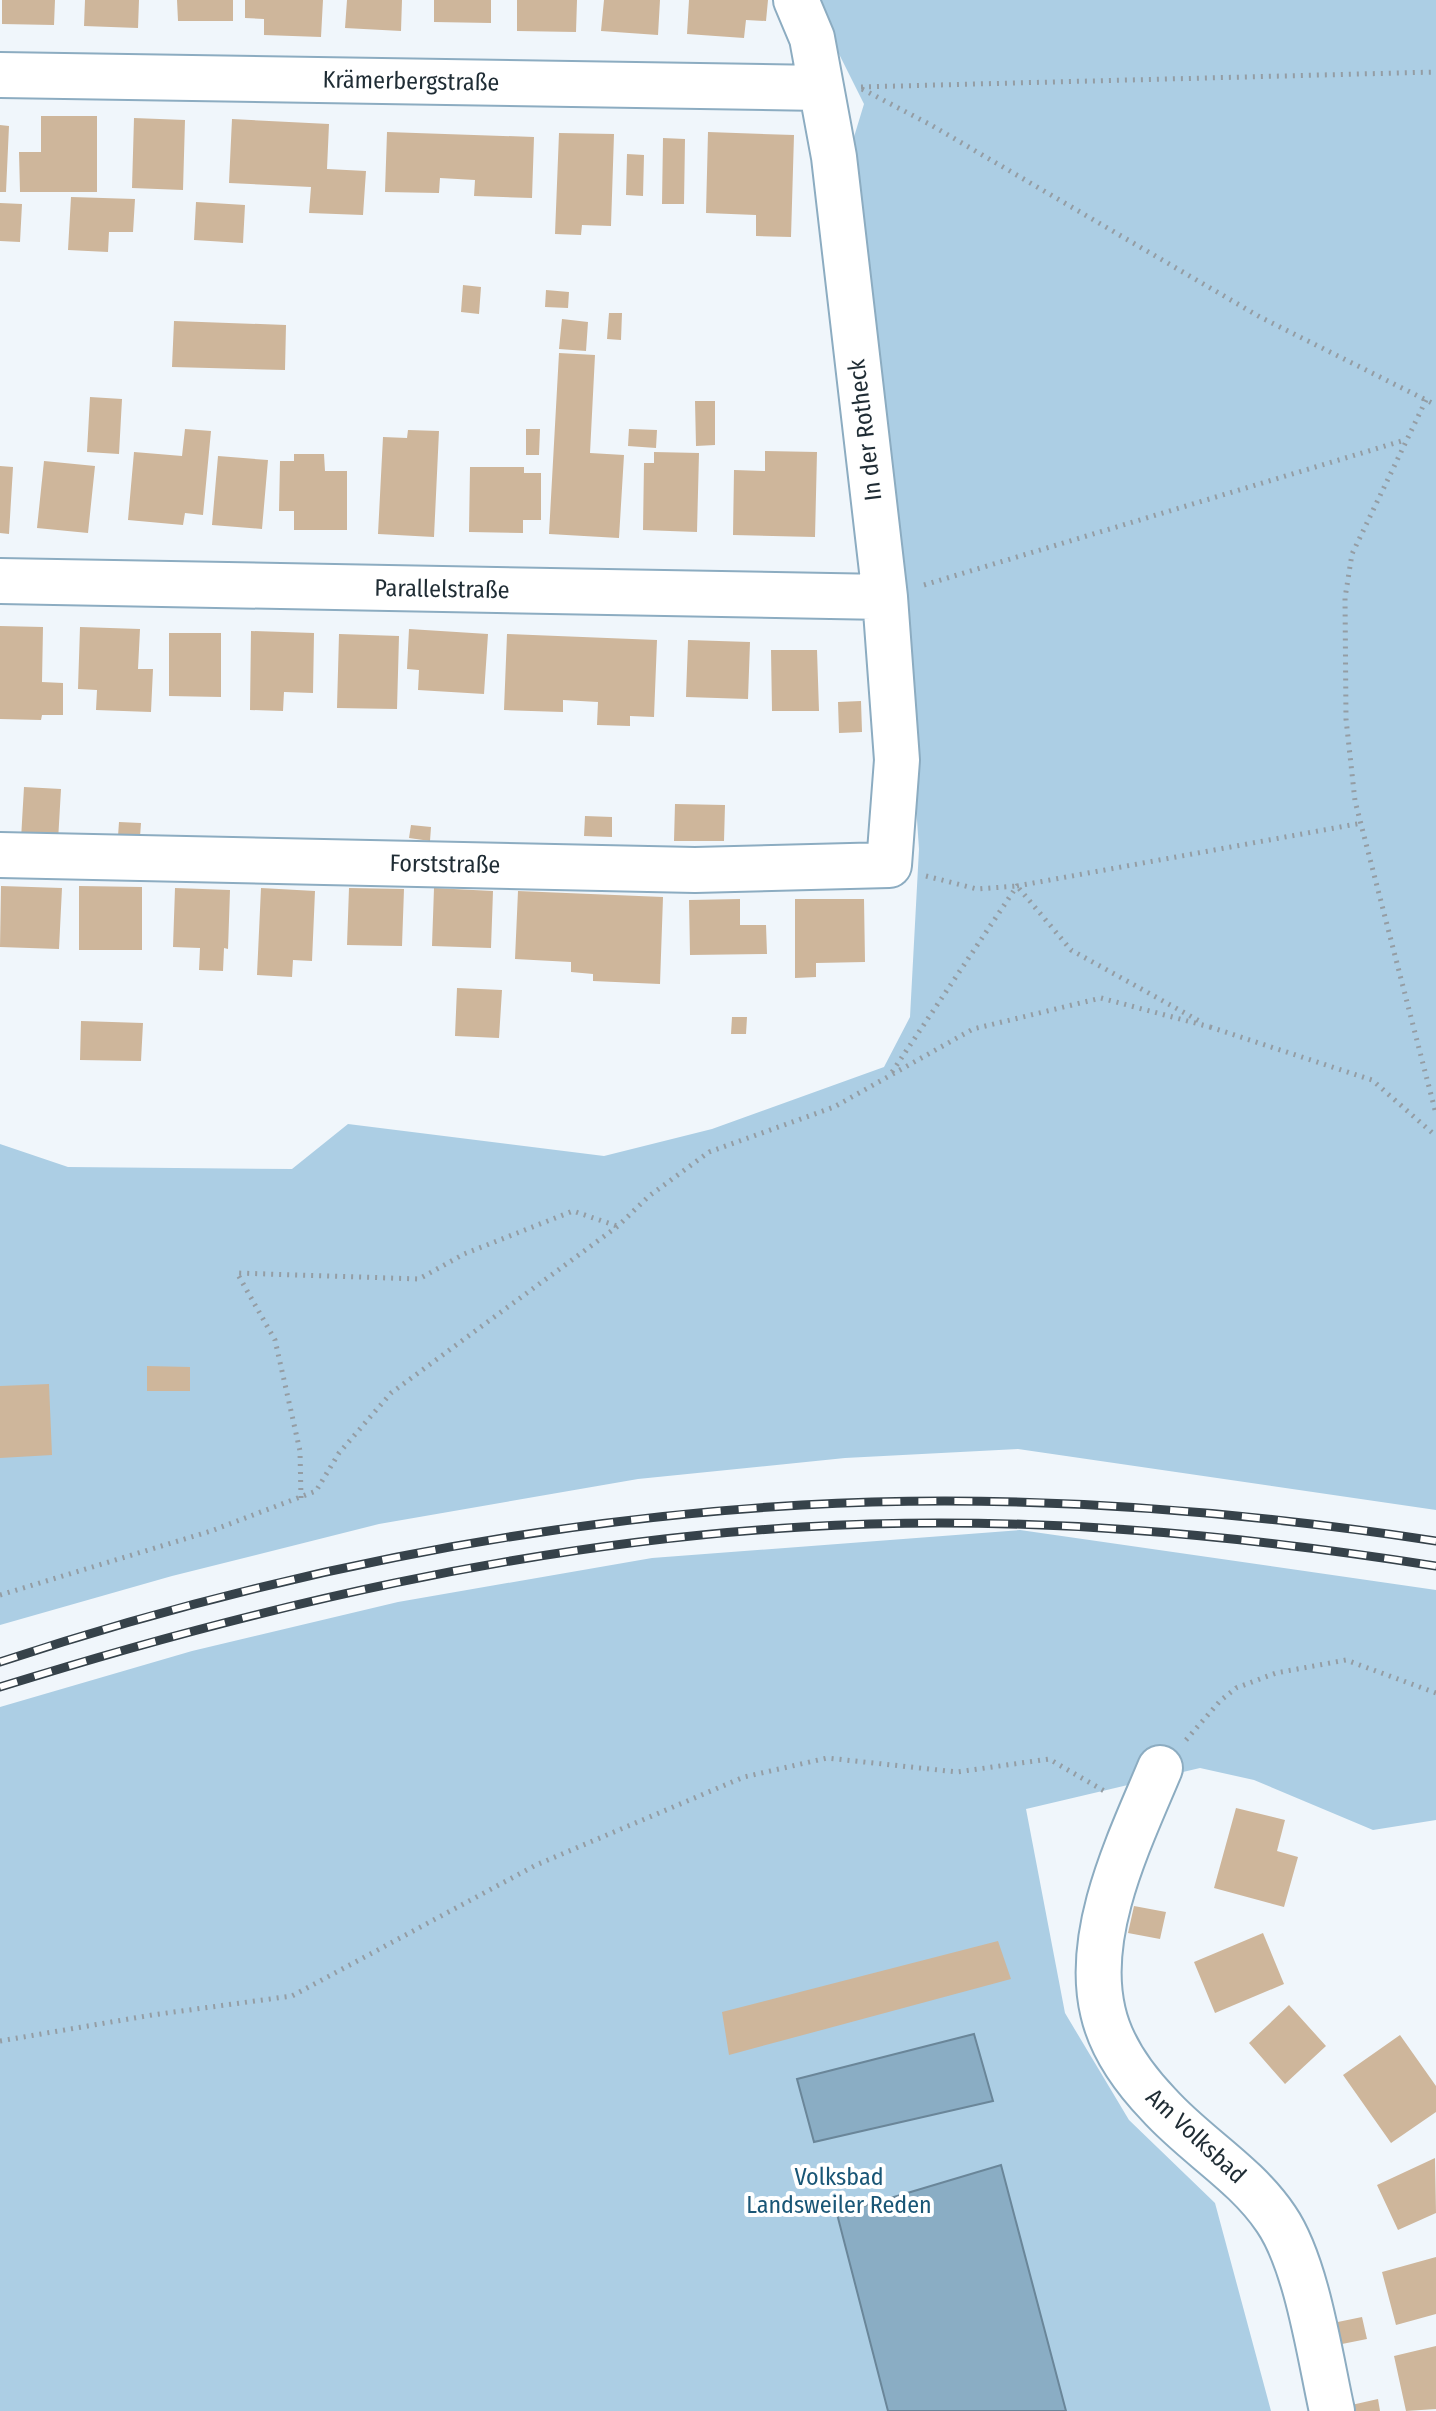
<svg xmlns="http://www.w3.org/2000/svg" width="1436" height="2411" font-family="'Fira Sans Condensed',sans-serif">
<rect width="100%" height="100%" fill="#f0f6fb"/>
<path fill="#accee4" d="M 812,0 L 1436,0 L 1436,1510 L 1018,1449 L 845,1458 L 638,1479 L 379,1524 L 172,1576 L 0,1625 L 0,1144 L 68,1167 L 292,1169 L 348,1124 L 604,1156 L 712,1129 L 884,1067 L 910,1017 L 919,849 L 896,514 L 850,150 L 864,104 Z
M 1020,1530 L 1436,1590 L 1436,1820 L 1373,1830 L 1254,1780 L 1200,1768 L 1026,1809 L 1065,2013 L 1129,2120 L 1215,2203 L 1271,2411 L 0,2411 L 0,1707 L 192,1651 L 398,1602 L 652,1558 Z"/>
<path fill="#8aadc4" stroke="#6a8699" stroke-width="2" d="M 974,2034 L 993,2101 L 814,2142 L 797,2079 Z
M 1001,2165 L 1066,2411 L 888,2411 L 837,2214 Z"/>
<path fill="#ceb69b" d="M 2,0 L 55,0 L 54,25 L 2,24 Z
M 85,0 L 139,0 L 138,28 L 84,26 Z
M 177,0 L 233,0 L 233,21 L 178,21 Z
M 245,0 L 323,0 L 321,37 L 264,35 L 264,19 L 245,18 Z
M 347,0 L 402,0 L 401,31 L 345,28 Z
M 434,0 L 491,0 L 491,23 L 434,22 Z
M 517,0 L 577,0 L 576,32 L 517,31 Z
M 604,0 L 660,0 L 658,35 L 601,31 Z
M 689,0 L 768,0 L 766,21 L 746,20 L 744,38 L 687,34 Z
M 41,116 L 97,116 L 97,192 L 20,192 L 19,152 L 41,152 Z
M 134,118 L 185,120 L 183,190 L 132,188 Z
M 232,119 L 329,124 L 327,169 L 366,171 L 363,215 L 309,213 L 311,187 L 229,183 Z
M 0,125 L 9,126 L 6,192 L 0,192 Z
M 387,132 L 534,137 L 532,198 L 474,196 L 475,180 L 440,178 L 439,193 L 385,192 Z
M 708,132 L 794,135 L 791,237 L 756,236 L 756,215 L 706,213 Z
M 559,133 L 614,134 L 611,226 L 582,225 L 581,235 L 555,234 Z
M 663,138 L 685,139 L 684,204 L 662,204 Z
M 627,154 L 644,155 L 643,196 L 626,195 Z
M 71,197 L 135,199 L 133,232 L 109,232 L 108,252 L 68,250 Z
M 196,202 L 245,205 L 243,243 L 194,240 Z
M 0,203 L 22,204 L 20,242 L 0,241 Z
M 463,285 L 481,287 L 479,314 L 461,312 Z
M 546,290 L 569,292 L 568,308 L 545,307 Z
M 609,313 L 622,313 L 621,340 L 607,339 Z
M 562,319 L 588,322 L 586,351 L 559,349 Z
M 174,321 L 286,325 L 285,370 L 172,367 Z
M 559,353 L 595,355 L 590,453 L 624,455 L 619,538 L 549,534 Z
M 90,397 L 122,399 L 119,454 L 87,452 Z
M 695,401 L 715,401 L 715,445 L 696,446 Z
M 185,429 L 211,431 L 203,515 L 185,513 L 183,525 L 128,520 L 134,452 L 182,456 Z
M 526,429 L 540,429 L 539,455 L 526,455 Z
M 629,429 L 657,430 L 656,448 L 628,446 Z
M 408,430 L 439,431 L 434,537 L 378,534 L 383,437 L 407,438 Z
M 765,451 L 817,452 L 815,537 L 733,535 L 734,470 L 765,471 Z
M 654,452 L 699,453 L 697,532 L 643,530 L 644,463 L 654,463 Z
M 294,454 L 324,454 L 325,471 L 347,471 L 347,530 L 294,530 L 294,511 L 279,511 L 280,461 L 294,461 Z
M 218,456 L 268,460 L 262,529 L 212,525 Z
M 44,461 L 95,466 L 88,533 L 37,528 Z
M 0,466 L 13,467 L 9,534 L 0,533 Z
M 470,467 L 524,467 L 524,473 L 541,473 L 541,520 L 523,520 L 523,533 L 469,532 Z
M 0,626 L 43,627 L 42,682 L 63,683 L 63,715 L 42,715 L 41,720 L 0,719 Z
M 80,627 L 140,629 L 138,669 L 153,669 L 151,712 L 96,710 L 97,690 L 78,689 Z
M 409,629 L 488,634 L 484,694 L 418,690 L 419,670 L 407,669 Z
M 251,631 L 314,633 L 313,693 L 284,692 L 283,711 L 250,710 Z
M 169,633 L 221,633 L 221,697 L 169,696 Z
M 339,634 L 399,636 L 397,709 L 337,708 Z
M 507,634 L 657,640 L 654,717 L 630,716 L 630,726 L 597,725 L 598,702 L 563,700 L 563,712 L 504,710 Z
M 688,640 L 750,642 L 748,699 L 686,697 Z
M 771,650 L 817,650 L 819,711 L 772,711 Z
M 861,701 L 862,732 L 839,733 L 838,702 Z
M 24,787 L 61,789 L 58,841 L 21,839 Z
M 675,804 L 725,805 L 724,841 L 674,841 Z
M 585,816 L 612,817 L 612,837 L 584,836 Z
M 119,822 L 141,823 L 140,837 L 118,836 Z
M 411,825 L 431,827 L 430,841 L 409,838 Z
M 1,886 L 62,888 L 59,949 L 0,947 Z
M 79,886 L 142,887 L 142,950 L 79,950 Z
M 175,888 L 230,890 L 228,949 L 224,948 L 223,971 L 199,970 L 200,948 L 173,947 Z
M 261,888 L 315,891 L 312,961 L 293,960 L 292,977 L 257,975 Z
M 349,888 L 404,889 L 402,946 L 347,945 Z
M 434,888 L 493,891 L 491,948 L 432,946 Z
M 518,891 L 663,897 L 660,984 L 593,981 L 593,974 L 571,972 L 571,962 L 515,959 Z
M 740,899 L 740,925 L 766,925 L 767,954 L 690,955 L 689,900 Z
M 795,899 L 864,899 L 865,962 L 816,963 L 816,977 L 795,978 Z
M 457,988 L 502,990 L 499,1038 L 455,1036 Z
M 732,1017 L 747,1017 L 746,1034 L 731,1034 Z
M 81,1021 L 143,1023 L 141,1061 L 80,1060 Z
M 147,1366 L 190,1367 L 190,1391 L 147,1391 Z
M 49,1384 L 52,1455 L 0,1458 L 0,1386 Z
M 1236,1808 L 1285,1820 L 1277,1851 L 1298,1857 L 1284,1907 L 1214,1888 Z
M 1134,1906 L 1166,1912 L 1160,1939 L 1128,1933 Z
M 1263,1933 L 1284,1984 L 1215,2013 L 1194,1962 Z
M 998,1941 L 1011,1979 L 729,2055 L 722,2012 Z
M 1289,2005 L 1326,2046 L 1285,2084 L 1249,2043 Z
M 1400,2035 L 1436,2086 L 1436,2112 L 1391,2143 L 1343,2075 Z
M 1435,2158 L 1436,2213 L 1398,2230 L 1377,2185 Z
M 1436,2257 L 1436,2314 L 1396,2325 L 1382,2272 Z
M 1362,2317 L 1367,2339 L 1332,2346 L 1328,2324 Z
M 1436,2346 L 1436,2409 L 1406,2411 L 1394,2356 Z
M 1378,2399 L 1380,2411 L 1348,2411 L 1347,2406 Z"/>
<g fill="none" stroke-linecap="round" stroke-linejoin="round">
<g stroke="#8cacc1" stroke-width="48">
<path id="minor" d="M 0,75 L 821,88
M 0,581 L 885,597
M 0,855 L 695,870 L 889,865 L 897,760 L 885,597 L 834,157 L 812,38 L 796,0
M 1160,1768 C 1130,1840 1084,1932 1103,2012 C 1111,2047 1135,2080 1159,2105 C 1196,2146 1245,2173 1276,2219 C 1307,2264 1320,2357 1332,2411"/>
</g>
<path stroke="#949da4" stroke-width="5" stroke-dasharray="2 6" stroke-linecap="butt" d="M 861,87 L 1436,72
M 862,89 L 931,125 L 1260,317 L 1436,405
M 1426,400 L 1352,554 L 1345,598 L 1346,719 L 1355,801 L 1436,1114
M 924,585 L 1405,440
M 926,876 L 977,889 L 1017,886 L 1071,950 L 1201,1022
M 1210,1027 L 1372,1080 L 1436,1136
M 892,1072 L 1017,886 L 1362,823
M 301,1498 L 300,1451 L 275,1340 L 237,1273 L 419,1279 L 464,1254 L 573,1211 L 617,1226
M 0,1595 L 211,1531 L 316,1491 L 339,1453 L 391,1393 L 618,1226 L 649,1196 L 709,1152 L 834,1107 L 973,1029 L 1101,998 L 1210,1027
M 1186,1740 L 1220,1701 L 1236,1688 L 1276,1673 L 1346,1660 L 1436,1693
M 0,2041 L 152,2015 L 292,1996 L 536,1865 L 744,1777 L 827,1758 L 957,1772 L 1049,1759 L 1106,1792"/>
<use href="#minor" stroke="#fff" stroke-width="44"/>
<g stroke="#36424a" stroke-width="9">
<path id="rail" d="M 0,1662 C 256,1577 533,1520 802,1505 C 1013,1493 1227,1509 1436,1541
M 0,1687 C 260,1606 529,1543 802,1527 C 1014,1514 1227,1533 1436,1566"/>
</g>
<use href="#rail" stroke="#fff" stroke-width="6" stroke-dasharray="18" stroke-linecap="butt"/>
</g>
<g text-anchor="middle" stroke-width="8" stroke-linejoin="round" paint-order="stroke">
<g font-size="24" fill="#1f2c34" stroke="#fff">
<text transform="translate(411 81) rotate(1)" y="8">Krämerbergstraße</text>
<text transform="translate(865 430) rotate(-97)" y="8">In der Rotheck</text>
<text transform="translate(442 589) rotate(1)" y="8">Parallelstraße</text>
<text transform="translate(445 864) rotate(1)" y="8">Forststraße</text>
<text transform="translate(1196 2136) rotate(43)" y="8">Am Volksbad</text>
</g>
<g font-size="24" fill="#195676" stroke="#fff">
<text x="839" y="2185">Volksbad<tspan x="839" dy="28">Landsweiler Reden</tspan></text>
</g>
</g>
</svg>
